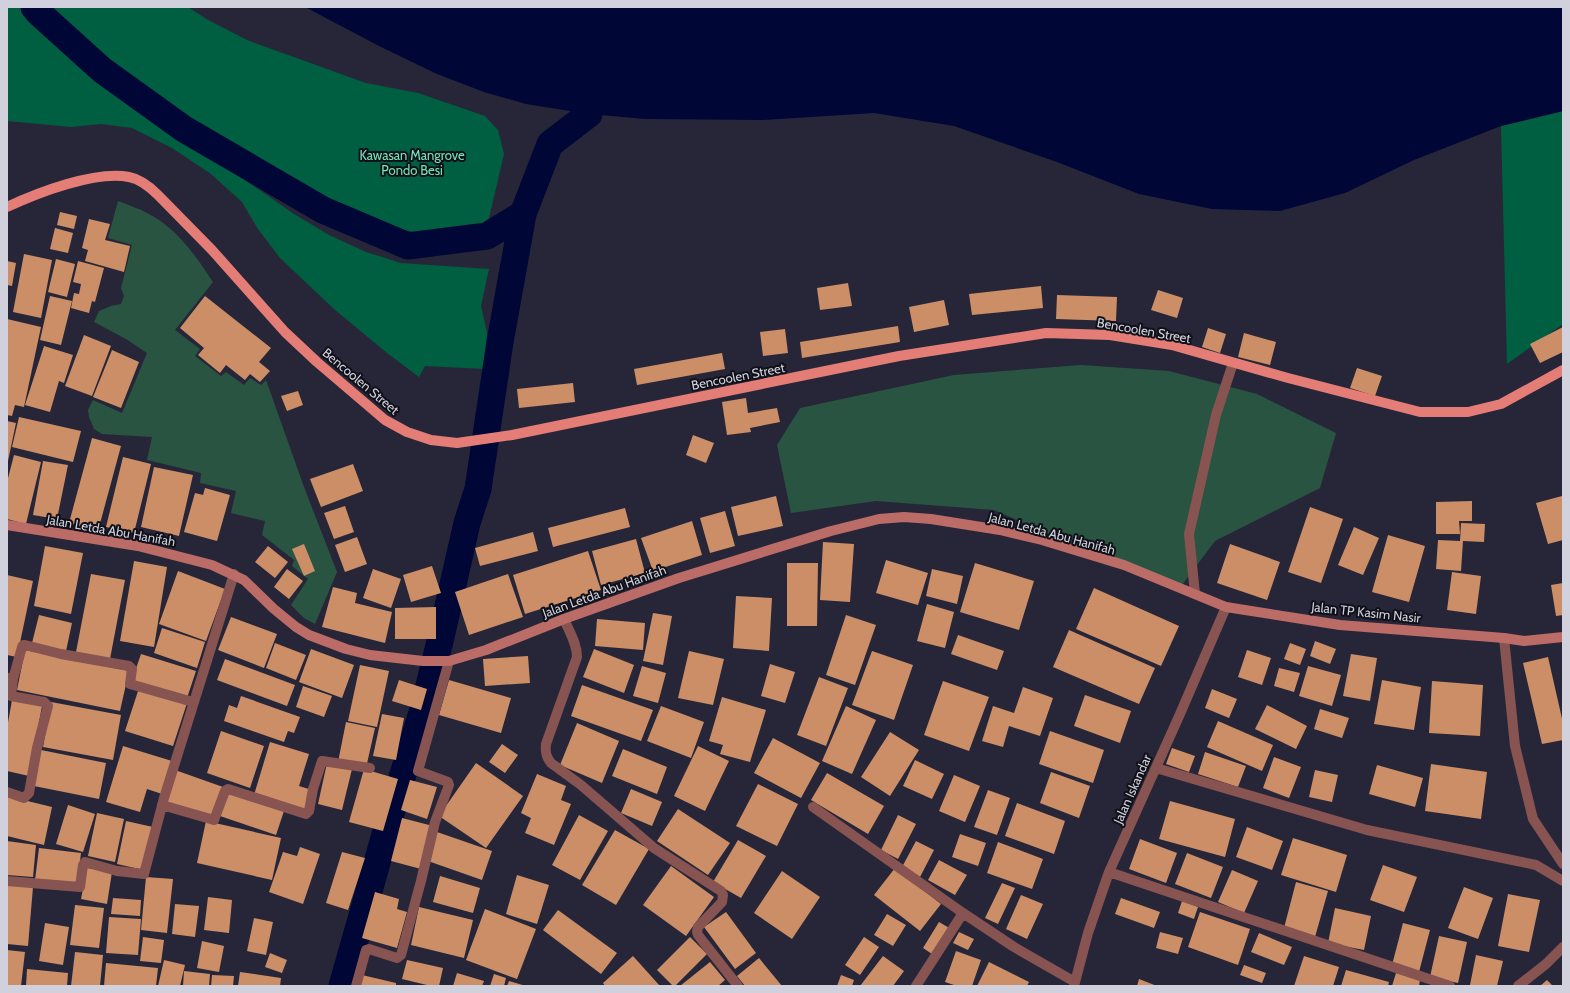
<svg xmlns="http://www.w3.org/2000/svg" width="1570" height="993" font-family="Cabin,sans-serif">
<rect width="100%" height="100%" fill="#272639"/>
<path fill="#295441" d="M 118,201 C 128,205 138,208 147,213 C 177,228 195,255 213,282 L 175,330 L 200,349 L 195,356 L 221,376 L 226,372 L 244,385 L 250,378 L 261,385 L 266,380 L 304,487 L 337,572 L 315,624 L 304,618 L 291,605 L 308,579 L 292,566 L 294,560 L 262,535 L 265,521 L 231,513 L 236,491 L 200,483 L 201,473 L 147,460 L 152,437 L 102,434 L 94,429 L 89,417 L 88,410 L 93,400 L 122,413 L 147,353 L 126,339 L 94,322 L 99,311 L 111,306 L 121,304 L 124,296 L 121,288 L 132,245 L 108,238 Z
M 1081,365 L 1169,371 L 1257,394 L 1336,433 L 1320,488 L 1215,541 L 1182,585 L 1065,541 L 994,510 L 876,501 L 791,513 L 777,445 L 800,408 L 954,375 Z"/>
<path fill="#005f41" d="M 7,7 L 21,7 L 50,41 L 92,76 L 193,144 L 294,214 L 329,235 L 366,252 L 401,263 L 489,269 L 481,306 L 487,333 L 485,369 L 425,366 L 419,377 L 387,353 L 334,309 L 280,258 L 258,229 L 242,202 L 211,174 L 172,148 L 132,128 L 101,124 L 71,127 L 7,121 Z
M 45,7 L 188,7 L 208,20 L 249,41 L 366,83 L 418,93 L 485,116 L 498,130 L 504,154 L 489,218 L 482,224 L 463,232 L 431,236 L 387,226 L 307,191 L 178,116 L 131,84 L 95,54 Z
M 1563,111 L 1563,324 L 1507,364 L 1501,126 Z"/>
<path fill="#000635" d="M 305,7 L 1563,7 L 1563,111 L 1501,126 L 1414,160 L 1345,193 L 1280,211 L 1212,209 L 1139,194 L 1057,162 L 954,126 L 874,113 L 763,120 L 645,119 L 589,114 L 526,104 L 484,92 L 437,74 L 381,47 Z"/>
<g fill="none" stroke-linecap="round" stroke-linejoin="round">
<path stroke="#000635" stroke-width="27" d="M 34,7 L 39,13 L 102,70 L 184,129 L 323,210 L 408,246 L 487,236 L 523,214
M 342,986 L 392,810 L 424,706 L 441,637 L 467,523 L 478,489 L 500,342 L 523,214 L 550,144 L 589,114"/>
</g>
<path fill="#cc8e67" d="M 60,212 L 77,216 L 74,229 L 57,225 Z
M 89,219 L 110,224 L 105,240 L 130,246 L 124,272 L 85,261 L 88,250 L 82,248 Z
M 55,228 L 73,233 L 68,253 L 50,249 Z
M 24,254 L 52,260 L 41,318 L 13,312 Z
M 56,259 L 75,264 L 67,297 L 48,292 Z
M 7,261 L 16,263 L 12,286 L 7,285 Z
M 78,261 L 104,268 L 95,302 L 92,301 L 89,313 L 71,308 L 74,293 L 79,294 L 81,284 L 73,282 Z
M 848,283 L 852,306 L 820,310 L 817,288 Z
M 1041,286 L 1043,308 L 972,315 L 969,294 Z
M 1158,290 L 1183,298 L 1177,318 L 1151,310 Z
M 1057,295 L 1117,297 L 1116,321 L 1056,319 Z
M 50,296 L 72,301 L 61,345 L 40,340 Z
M 205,296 L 271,348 L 259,362 L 270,371 L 260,382 L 250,374 L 245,380 L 226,365 L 220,373 L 198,355 L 204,348 L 180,328 Z
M 944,300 L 949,325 L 914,332 L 909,307 Z
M 7,319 L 41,327 L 24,407 L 15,405 L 12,416 L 7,415 Z
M 898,326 L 900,342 L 802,358 L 800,342 Z
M 1563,327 L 1563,352 L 1540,363 L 1530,344 Z
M 1208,328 L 1226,334 L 1220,353 L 1202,347 Z
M 785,329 L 788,353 L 763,356 L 760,332 Z
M 1244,333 L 1276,342 L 1270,365 L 1238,357 Z
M 84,335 L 111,346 L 92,396 L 65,386 Z
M 44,346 L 73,355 L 64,383 L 59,381 L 50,412 L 25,405 Z
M 112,350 L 139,362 L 121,408 L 93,397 Z
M 722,353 L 725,369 L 637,385 L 634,369 Z
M 1357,368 L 1382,376 L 1375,396 L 1350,388 Z
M 573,383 L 575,402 L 519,408 L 517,389 Z
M 298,391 L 303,405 L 287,411 L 281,396 Z
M 746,398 L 748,413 L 777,408 L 780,422 L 750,428 L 751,432 L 727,435 L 722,402 Z
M 19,417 L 81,431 L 73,462 L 12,447 Z
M 7,421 L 16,423 L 8,461 L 7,461 Z
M 693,435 L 714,443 L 706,463 L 686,455 Z
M 92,438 L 121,446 L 98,531 L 69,523 Z
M 14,455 L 41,462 L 26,524 L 7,519 L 7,482 Z
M 123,457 L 151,464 L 134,533 L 106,527 Z
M 43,461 L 68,465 L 57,519 L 33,515 Z
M 353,464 L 363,491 L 321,507 L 310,479 Z
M 154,467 L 193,475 L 179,536 L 141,527 Z
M 205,488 L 230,495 L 217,541 L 184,532 L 195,493 L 203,495 Z
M 776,496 L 783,526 L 738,536 L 731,507 Z
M 1562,496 L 1563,540 L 1548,544 L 1536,503 Z
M 1472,501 L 1472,521 L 1459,521 L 1460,534 L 1436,534 L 1436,502 Z
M 345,506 L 354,532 L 334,539 L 324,513 Z
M 1310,507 L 1343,519 L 1321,583 L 1288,572 Z
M 625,508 L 630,527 L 553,547 L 548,528 Z
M 725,511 L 735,546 L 710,553 L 700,518 Z
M 692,521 L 702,555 L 653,571 L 641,538 Z
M 1461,523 L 1485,524 L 1484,542 L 1463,541 L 1461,571 L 1436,569 L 1438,540 L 1460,541 Z
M 1354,527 L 1379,538 L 1363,575 L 1338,565 Z
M 533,532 L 538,551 L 480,566 L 475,548 Z
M 1388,535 L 1425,546 L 1409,602 L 1372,592 Z
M 357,537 L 367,564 L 345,572 L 335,545 Z
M 636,539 L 645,573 L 601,585 L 592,551 Z
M 823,542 L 854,544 L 850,602 L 820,600 Z
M 304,544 L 315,571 L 304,576 L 292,549 Z
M 1230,544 L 1280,562 L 1267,600 L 1217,583 Z
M 45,546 L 83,553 L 71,614 L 34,606 Z
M 268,546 L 288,562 L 275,578 L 255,562 Z
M 588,551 L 601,590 L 525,614 L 513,575 Z
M 886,560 L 928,573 L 918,605 L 876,593 Z
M 134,561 L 167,567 L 154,647 L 120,641 Z
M 787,563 L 818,563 L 817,626 L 787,626 Z
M 975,563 L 1034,581 L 1019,630 L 960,612 Z
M 432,566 L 441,593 L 411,602 L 403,575 Z
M 287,569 L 303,581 L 289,599 L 274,587 Z
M 373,569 L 401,579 L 391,608 L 363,598 Z
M 932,569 L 963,576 L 957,604 L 926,596 Z
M 178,571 L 225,589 L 206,641 L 159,624 Z
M 1452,572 L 1481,576 L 1476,614 L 1447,610 Z
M 91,574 L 125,580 L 110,659 L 76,652 Z
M 508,574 L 523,617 L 469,635 L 455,592 Z
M 7,575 L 33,581 L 17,657 L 7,655 Z
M 1563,583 L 1563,615 L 1556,616 L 1551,585 Z
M 333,587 L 357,593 L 355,603 L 392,612 L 385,643 L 322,627 Z
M 1094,588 L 1179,626 L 1161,666 L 1076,629 Z
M 736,596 L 772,598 L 769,651 L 733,648 Z
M 927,604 L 954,612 L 945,648 L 917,641 Z
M 436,607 L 436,639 L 395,639 L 395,608 Z
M 653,613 L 672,616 L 663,665 L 643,661 Z
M 39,615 L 72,623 L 66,651 L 32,643 Z
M 846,615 L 876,625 L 855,685 L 826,675 Z
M 231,617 L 277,634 L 264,668 L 218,650 Z
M 597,619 L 645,623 L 643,650 L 595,646 Z
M 162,628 L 205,642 L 197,668 L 154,653 Z
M 1069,630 L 1155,668 L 1139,704 L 1053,667 Z
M 958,635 L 1004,651 L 997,670 L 951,654 Z
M 1315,641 L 1336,649 L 1330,664 L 1310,656 Z
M 275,643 L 306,655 L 296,680 L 266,668 Z
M 1290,643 L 1306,649 L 1300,665 L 1284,659 Z
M 311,649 L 354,665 L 342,698 L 299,682 Z
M 594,649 L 634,665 L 624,693 L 583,677 Z
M 25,650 L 129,671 L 120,711 L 17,690 Z
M 1247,650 L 1271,658 L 1262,685 L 1238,677 Z
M 689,651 L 724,659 L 713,705 L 678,698 Z
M 872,651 L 913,665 L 894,720 L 852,705 Z
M 141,654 L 196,671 L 187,698 L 132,680 Z
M 1351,654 L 1377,658 L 1370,701 L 1343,696 Z
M 528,656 L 530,683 L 485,686 L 483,659 Z
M 1548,657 L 1563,723 L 1563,740 L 1542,744 L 1523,663 Z
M 225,659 L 295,685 L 287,706 L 217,680 Z
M 770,664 L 795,672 L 785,703 L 761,696 Z
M 360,665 L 389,671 L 377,727 L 348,721 Z
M 642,666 L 666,673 L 658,703 L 633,696 Z
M 1308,666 L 1341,675 L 1332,706 L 1299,696 Z
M 1279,668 L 1300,673 L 1294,692 L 1274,686 Z
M 819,677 L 848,688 L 826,746 L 797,735 Z
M 399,680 L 427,689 L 421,710 L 392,701 Z
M 449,680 L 511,698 L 501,733 L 439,715 Z
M 1382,680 L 1421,687 L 1414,730 L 1374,724 Z
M 943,681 L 989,697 L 969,751 L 924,735 Z
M 1432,681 L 1483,685 L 1480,736 L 1429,733 Z
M 582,685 L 653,710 L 641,741 L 571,716 Z
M 303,686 L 332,696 L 324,717 L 296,707 Z
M 1023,687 L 1053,698 L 1040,736 L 1009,726 L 1003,747 L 982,741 L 993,706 L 1014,713 Z
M 139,688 L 187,703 L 173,746 L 125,731 Z
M 1212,689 L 1237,699 L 1229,718 L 1205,708 Z
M 1085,695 L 1131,711 L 1120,743 L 1074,726 Z
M 241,696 L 300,717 L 294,733 L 288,731 L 284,742 L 224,721 L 229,705 L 237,708 Z
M 722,697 L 766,710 L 750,762 L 720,754 L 723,745 L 709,741 Z
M 12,700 L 42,706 L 29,776 L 7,771 L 7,728 Z
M 51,702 L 121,715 L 113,760 L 43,747 Z
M 1267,705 L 1307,726 L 1296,749 L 1255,729 Z
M 661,706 L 704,722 L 691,758 L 647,741 Z
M 846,706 L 876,720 L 852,774 L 822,761 Z
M 1320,709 L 1349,718 L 1342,738 L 1314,729 Z
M 382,714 L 404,718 L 396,760 L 373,756 Z
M 1218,721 L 1273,745 L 1262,771 L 1207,747 Z
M 346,722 L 375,728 L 366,768 L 338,762 Z
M 577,723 L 619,741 L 602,783 L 560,765 Z
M 221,731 L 264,746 L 250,788 L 207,773 Z
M 1050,731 L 1104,750 L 1093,783 L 1039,764 Z
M 890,732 L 919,750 L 890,796 L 861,777 Z
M 773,738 L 820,763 L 801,798 L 754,773 Z
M 270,742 L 309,754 L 299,786 L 312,790 L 305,811 L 254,795 Z
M 502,744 L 518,755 L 505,773 L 489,762 Z
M 123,746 L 172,761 L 162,794 L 147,789 L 140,812 L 106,802 Z
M 698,746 L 729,761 L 705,811 L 674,796 Z
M 1172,748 L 1195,756 L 1189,772 L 1166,764 Z
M 623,749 L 667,767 L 657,794 L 612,776 Z
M 41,750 L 106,763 L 99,799 L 34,786 Z
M 1205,752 L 1246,766 L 1238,787 L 1198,774 Z
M 1274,757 L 1301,767 L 1289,798 L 1263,788 Z
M 915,760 L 944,774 L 932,799 L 903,786 Z
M 327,763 L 352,769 L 342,810 L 318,804 Z
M 476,763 L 523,796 L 486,848 L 439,816 Z
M 1431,764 L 1487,772 L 1481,819 L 1425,811 Z
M 1377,765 L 1423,778 L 1415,807 L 1369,794 Z
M 364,769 L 398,779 L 383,831 L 349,822 Z
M 175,770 L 223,787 L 213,818 L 165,802 Z
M 1315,770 L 1338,775 L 1332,802 L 1309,797 Z
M 1051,772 L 1090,786 L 1079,818 L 1040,803 Z
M 827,773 L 884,806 L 868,834 L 811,800 Z
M 537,774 L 566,786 L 561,800 L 571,804 L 554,845 L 525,833 L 531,818 L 521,813 Z
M 954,775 L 980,786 L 965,822 L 939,811 Z
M 410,780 L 437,787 L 427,819 L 401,810 Z
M 758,784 L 798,804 L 777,846 L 736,826 Z
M 631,789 L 662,802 L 652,826 L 621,813 Z
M 988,790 L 1010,798 L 997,835 L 974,827 Z
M 229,792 L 284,811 L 276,835 L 220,816 Z
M 7,796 L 52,807 L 44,845 L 7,836 Z
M 1170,801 L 1235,819 L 1225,857 L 1159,839 Z
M 1017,803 L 1065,821 L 1054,854 L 1005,836 Z
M 68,805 L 95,814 L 83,852 L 56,844 Z
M 678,809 L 730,843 L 708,875 L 657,841 Z
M 97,813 L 124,819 L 115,862 L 88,856 Z
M 579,815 L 608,831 L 580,880 L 552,865 Z
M 898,815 L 916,824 L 898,859 L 881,850 Z
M 402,818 L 433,826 L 421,869 L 391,861 Z
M 126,821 L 153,827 L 144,870 L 117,864 Z
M 206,821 L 281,838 L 272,880 L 197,863 Z
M 1247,827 L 1283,841 L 1272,870 L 1236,857 Z
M 615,830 L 649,849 L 616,905 L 582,885 Z
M 437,832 L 492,851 L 482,880 L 428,861 Z
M 960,834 L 986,843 L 978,866 L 952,857 Z
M 1293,838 L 1347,855 L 1336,892 L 1281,875 Z
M 1140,839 L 1177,853 L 1166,883 L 1129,869 Z
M 738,840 L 766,856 L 741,898 L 713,882 Z
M 7,841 L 36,845 L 33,877 L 7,875 Z
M 916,841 L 934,850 L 920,877 L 902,867 Z
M 998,842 L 1043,859 L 1032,889 L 987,873 Z
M 300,847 L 320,854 L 303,904 L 269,892 L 283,852 L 297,856 Z
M 39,848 L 81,853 L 77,886 L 35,880 Z
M 342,852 L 365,858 L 348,910 L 326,903 Z
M 1187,853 L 1223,867 L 1211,898 L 1175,884 Z
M 939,860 L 967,875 L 955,895 L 928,880 Z
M 1383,865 L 1417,877 L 1404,912 L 1370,900 Z
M 671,866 L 714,897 L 686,936 L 643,905 Z
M 87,868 L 112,872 L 107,904 L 81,899 Z
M 895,868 L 941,904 L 920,931 L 874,895 Z
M 1232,870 L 1258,881 L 1244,913 L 1218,902 Z
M 782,871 L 820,897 L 792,939 L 754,913 Z
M 517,875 L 549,885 L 537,924 L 506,914 Z
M 440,876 L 480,888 L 473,913 L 433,902 Z
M 146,877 L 173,879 L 167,933 L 141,930 Z
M 1296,882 L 1328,891 L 1315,937 L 1284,928 Z
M 1002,883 L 1015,888 L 998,924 L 985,918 Z
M 7,885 L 33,887 L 28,946 L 7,944 Z
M 1464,887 L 1493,898 L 1478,939 L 1448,928 Z
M 375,892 L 399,899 L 397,909 L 407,912 L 397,948 L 362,938 Z
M 1508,894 L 1540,900 L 1529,952 L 1498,946 Z
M 1021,895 L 1043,904 L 1027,939 L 1006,929 Z
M 208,897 L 232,900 L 229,933 L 204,930 Z
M 113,898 L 141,900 L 140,916 L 111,914 Z
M 1121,898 L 1160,912 L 1154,928 L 1115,914 Z
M 1182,901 L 1198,907 L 1194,919 L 1178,913 Z
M 175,904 L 199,906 L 195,937 L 172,934 Z
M 75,905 L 104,908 L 99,948 L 70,945 Z
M 419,907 L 473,920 L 464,958 L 411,945 Z
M 1335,908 L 1371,916 L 1364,950 L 1328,943 Z
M 485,909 L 536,929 L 517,979 L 466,960 Z
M 558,910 L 617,953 L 601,974 L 543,930 Z
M 726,912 L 756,953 L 735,969 L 704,927 Z
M 1200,912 L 1250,929 L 1238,965 L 1188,947 Z
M 887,914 L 906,925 L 893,946 L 874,935 Z
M 109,917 L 141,919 L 138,955 L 106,953 Z
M 254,918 L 273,922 L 266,955 L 247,951 Z
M 939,922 L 951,929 L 935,956 L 923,948 Z
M 45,923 L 69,927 L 63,965 L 39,961 Z
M 1403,923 L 1430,930 L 1419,972 L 1392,965 Z
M 959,932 L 974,939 L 968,950 L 953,943 Z
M 1160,932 L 1183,938 L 1178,954 L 1156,948 Z
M 1259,933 L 1292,947 L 1284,965 L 1251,952 Z
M 1439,936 L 1467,942 L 1458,983 L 1430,977 Z
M 143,937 L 164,940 L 161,963 L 140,961 Z
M 690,937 L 707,954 L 675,986 L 673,986 L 657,970 Z
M 864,937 L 879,947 L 860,975 L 845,965 Z
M 202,941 L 224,946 L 219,972 L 197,968 Z
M 7,950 L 25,952 L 21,986 L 7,986 Z
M 956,951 L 981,960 L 972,986 L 957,986 L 945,982 Z
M 75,952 L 103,955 L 100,986 L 71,986 Z
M 270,953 L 287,960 L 282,973 L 265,967 Z
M 1476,955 L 1503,961 L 1497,986 L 1470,985 Z
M 633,956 L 660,986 L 605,986 L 603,983 Z
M 883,956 L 904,971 L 893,986 L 860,986 Z
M 1304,956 L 1339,967 L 1333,986 L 1294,986 Z
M 759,958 L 782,986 L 745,986 L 737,976 Z
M 164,960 L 185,965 L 180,986 L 158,986 Z
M 407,960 L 443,968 L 439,986 L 431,986 L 402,979 Z
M 710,962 L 725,980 L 718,986 L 680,986 Z
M 989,962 L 1029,982 L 1027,986 L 977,986 Z
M 106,963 L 158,968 L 156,986 L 104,986 Z
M 1244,965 L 1266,973 L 1262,983 L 1240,975 Z
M 27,969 L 68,973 L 67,986 L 26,986 Z
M 1346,970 L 1389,982 L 1388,986 L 1341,986 Z
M 184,971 L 210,974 L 209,986 L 183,986 Z
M 240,972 L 281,978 L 280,986 L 238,986 Z
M 457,973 L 484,981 L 482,986 L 453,986 Z
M 1396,973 L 1420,980 L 1419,986 L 1392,986 Z
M 494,974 L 506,978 L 504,986 L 490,986 Z
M 212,975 L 234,976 L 233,986 L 211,986 Z
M 362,975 L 396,983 L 396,986 L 359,986 Z
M 841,975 L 854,980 L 852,986 L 837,986 Z
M 1139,979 L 1157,986 L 1137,986 Z
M 1547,980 L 1553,986 L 1540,986 Z
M 509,981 L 526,986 L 507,986 Z"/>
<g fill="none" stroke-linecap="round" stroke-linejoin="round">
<path stroke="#875451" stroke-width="10" d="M 1195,594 L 1189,534 L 1216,415 L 1233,363
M 564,619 C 569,631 577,643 577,657 L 546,744 C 545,752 546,757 551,763 L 581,785 L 654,848 L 721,891 L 723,895 L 722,902 L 698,927 L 697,932 L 698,935 L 738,986
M 1504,638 L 1515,746 L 1533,819 L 1563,864
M 7,678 L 13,679 L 22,647 L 23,645 L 25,645 L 61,654 L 129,666 L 132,669 L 130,684 L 193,702
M 1156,768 L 1367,830 L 1536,865 L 1563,881
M 7,792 L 24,798 L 29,793 L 37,748 L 48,706 L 44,702 L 11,696 L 13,679
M 162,805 L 214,820 L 225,791 L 228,789 L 306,814 L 309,811 L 313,789 L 322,761 L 370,768
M 813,807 L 963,913 L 1014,947 L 1075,982
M 1109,872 L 1450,986
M 7,881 L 80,887 L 83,865 L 85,862 L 117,871 L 144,874 L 164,798 L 234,574
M 356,986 L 366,950 L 369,949 L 397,958 L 401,955 L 421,881 L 435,822 L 449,785 L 448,782 L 418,771 L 449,661
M 916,986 L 963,913
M 1074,986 L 1088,933 L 1109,872 L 1180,714 L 1226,607
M 1518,986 L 1546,964 L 1563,947"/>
<path stroke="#bc6c67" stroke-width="10" d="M 7,525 L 138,546 L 212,565 L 244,580 L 274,609 L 296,627 L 309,635 L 346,649 L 370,655 L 423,661 L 449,661 L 486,650 L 564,619 L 679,578 L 831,531 L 879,519 L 904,517 L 931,519 L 1000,530 L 1042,540 L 1124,565 L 1226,607 L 1340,625 L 1504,638 L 1524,641 L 1563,637"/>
<path stroke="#e57d77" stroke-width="10" d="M 7,207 C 37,193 96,170 129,177 C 140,179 150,187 158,195 L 212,250 L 285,332 L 317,362 L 385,420 L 407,432 L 431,440 L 457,443 L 512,435 L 899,356 L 1046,333 L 1110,335 L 1172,345 L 1288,378 L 1420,412 L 1468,412 L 1501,404 L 1563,370"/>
</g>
<g text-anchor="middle" stroke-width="4" stroke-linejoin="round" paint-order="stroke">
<g font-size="13" fill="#75e2b2" stroke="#101019">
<text x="412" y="160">Kawasan Mangrove<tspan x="412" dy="15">Pondo Besi</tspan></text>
</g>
<g font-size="13" fill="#d1d1de" stroke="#101019">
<text transform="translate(1144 330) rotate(10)" y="5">Bencoolen Street</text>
<text transform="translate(738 376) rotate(-11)" y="5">Bencoolen Street</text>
<text transform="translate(361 381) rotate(40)" y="5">Bencoolen Street</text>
<text transform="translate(111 530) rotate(10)" y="5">Jalan Letda Abu Hanifah</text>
<text transform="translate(1052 533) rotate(15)" y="5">Jalan Letda Abu Hanifah</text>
<text transform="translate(604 591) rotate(-20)" y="5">Jalan Letda Abu Hanifah</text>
<text transform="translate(1366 612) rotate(6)" y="5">Jalan TP Kasim Nasir</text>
<text transform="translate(1132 789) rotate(-66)" y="5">Jalan Iskandar</text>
</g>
</g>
<rect width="1570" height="993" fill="none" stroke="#d1d1de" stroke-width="16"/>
</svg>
